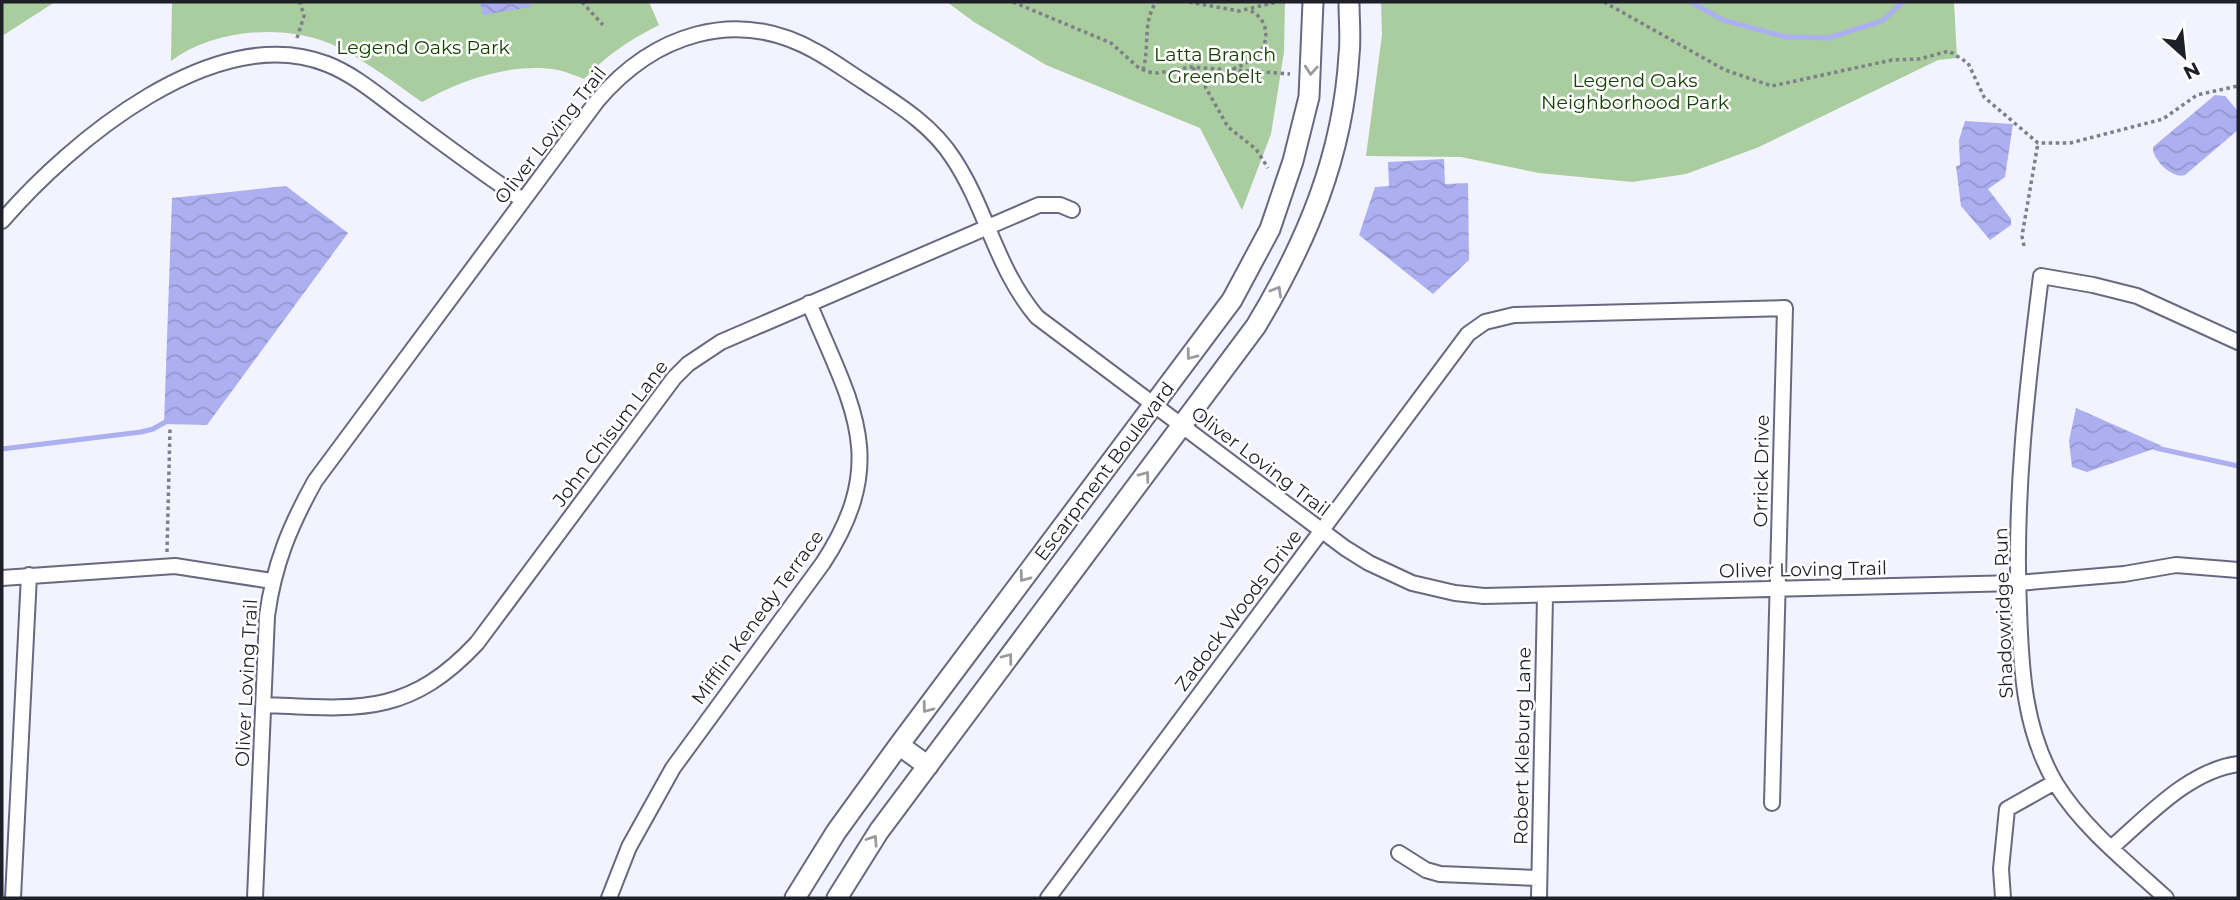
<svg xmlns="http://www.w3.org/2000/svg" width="2240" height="900" font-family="Montserrat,sans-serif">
<defs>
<pattern id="water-waves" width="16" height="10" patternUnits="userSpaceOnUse" patternTransform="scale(1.75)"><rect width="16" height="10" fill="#adb0f0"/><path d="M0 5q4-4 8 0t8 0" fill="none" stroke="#9497ce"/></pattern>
</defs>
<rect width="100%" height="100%" fill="#f2f3fe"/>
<path fill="#a9cd9e" d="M 2,2 L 55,2 L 2,36 Z
M 172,2 L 649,2 L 659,25 C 629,40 607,55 584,79 C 576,76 567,72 558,70 C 512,62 461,80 422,102 C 393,82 364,59 331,44 C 283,23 212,30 171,61 Z
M 947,2 L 1285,2 L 1284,52 L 1271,134 L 1242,210 L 1200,128 L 1046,65 L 974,22 Z
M 1381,2 L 1954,2 L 1957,58 L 1938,60 L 1759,147 L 1686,174 L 1632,182 L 1539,173 L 1461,157 L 1366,156 L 1382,35 Z"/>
<path fill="url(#water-waves)" d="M 480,2 L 530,2 L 531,7 L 483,15 Z
M 2215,95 L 2225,96 L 2238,111 L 2238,130 L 2185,175 C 2172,179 2152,159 2153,147 Z
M 1965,121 L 2013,124 L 2005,177 L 1988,189 L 2011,219 L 2011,225 L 1990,240 L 1961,206 L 1956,166 L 1960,165 L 1959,140 Z
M 1444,159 L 1445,184 L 1468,183 L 1469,260 L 1433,294 L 1359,235 L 1375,187 L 1389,186 L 1388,162 Z
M 286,186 L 348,233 L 207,425 L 164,424 L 172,198 Z
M 2076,408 L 2162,446 L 2087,472 L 2072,467 L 2069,441 Z"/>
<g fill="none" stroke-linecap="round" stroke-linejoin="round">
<path stroke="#adb0f0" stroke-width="5" d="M 1691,2 L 1723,20 L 1786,37 L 1828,38 L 1882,21 L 1903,2
M 2156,448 L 2238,466
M 2,449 L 141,432 L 153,429 L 169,420"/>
<g stroke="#686980" stroke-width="18">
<path id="street" d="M 2,221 C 70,142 215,20 327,64 C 355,75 379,96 402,113 C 442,143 482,173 523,200
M 2,578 L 175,566 L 272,581
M 264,705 C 357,709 408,717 477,643 L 674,378 L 688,364 L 721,342 L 1039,205 L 1060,205 L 1072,210
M 2111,848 C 2148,816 2188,771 2238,764
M 1399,853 L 1426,870 L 1440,874 L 1539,878
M 13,898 L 29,575
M 255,898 L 267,616 C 274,564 290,526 315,481 L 597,101 C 653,35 735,6 815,51 C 832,60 848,72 864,82 C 897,104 931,124 953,158 C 987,209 995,267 1037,317 L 1345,548 L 1369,563 L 1412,583 L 1455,593 L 1484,596 L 2018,583 L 2124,574 L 2176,565 L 2238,570
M 609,898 L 629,847 L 673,768 L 823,563 C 891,459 851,405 809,303
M 1048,898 L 1468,334 L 1485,322 L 1514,315 L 1785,308 L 1772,803
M 1539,898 L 1545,596
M 2003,898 L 2001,869 L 2007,809 L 2055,782
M 2166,898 C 2128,863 2084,829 2056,784 C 2024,730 2021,670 2019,609 C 2014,497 2027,387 2041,276 L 2093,285 L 2137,296 L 2238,342"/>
</g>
<g stroke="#686980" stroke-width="23">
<path id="secondary" d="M 899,745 L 928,766
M 795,898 L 836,832 L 899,745 L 1232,300 L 1270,229 L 1293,161 L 1309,97 L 1313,2
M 837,898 L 879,831 L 1256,326 C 1307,241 1343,156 1349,55 C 1351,38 1349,20 1349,2"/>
</g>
<path stroke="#7e7f89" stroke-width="3.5" stroke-dasharray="3.5 3.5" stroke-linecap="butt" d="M 582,2 L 603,25
M 1013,2 L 1111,43 L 1139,68 L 1148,72 L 1158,73 L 1191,67 L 1290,74
M 1189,2 L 1239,11 L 1277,2
M 1604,2 L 1725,70 L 1772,86 L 1892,60 L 1919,59 L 1949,51 L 1968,63 L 1984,97 L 2038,143 L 2070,143 L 2163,119 L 2197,95 L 2238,86
M 297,38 L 304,16 L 300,2
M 1193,68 L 1198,74 L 1228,127 L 1256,149 L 1268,168
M 1233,69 C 1240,66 1248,63 1254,58 C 1271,45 1270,19 1249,10
M 1143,70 C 1150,46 1142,24 1156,2
M 2024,246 L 2022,236 L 2038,143
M 167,552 L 170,429"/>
<use href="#street" stroke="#fff" stroke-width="14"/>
<use href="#secondary" stroke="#fff" stroke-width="19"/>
</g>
<defs><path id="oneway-chevron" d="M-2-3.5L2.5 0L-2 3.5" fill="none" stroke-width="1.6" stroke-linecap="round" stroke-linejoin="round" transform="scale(1.75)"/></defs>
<g stroke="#9a9a9f">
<use href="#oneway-chevron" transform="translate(1311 70) rotate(94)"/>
<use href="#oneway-chevron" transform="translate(1277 291) rotate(-60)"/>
<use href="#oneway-chevron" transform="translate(1191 355) rotate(127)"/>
<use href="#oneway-chevron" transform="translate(1145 476) rotate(-53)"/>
<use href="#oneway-chevron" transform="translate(1024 577) rotate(127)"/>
<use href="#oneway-chevron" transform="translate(1008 658) rotate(-53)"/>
<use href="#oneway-chevron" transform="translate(927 708) rotate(127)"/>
<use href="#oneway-chevron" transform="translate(873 840) rotate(-56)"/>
</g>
<g text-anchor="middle" stroke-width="5" stroke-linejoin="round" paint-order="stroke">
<g font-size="19" fill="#174005" stroke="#fff">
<text x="423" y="54">Legend Oaks Park</text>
<text x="1215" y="61">Latta Branch<tspan x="1215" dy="22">Greenbelt</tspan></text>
<text x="1635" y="87">Legend Oaks<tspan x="1635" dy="22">Neighborhood Park</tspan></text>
</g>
<g font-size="19" fill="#1f1f29" stroke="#fff">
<text transform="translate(550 135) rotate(-52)" y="7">Oliver Loving Trail</text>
<text transform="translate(610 433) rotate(-53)" y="7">John Chisum Lane</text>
<text transform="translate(1261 461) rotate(37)" y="7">Oliver Loving Trail</text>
<text transform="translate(1104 471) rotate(-53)" y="7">Escarpment Boulevard</text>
<text transform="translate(1761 471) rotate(-89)" y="7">Orrick Drive</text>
<text transform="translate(1803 569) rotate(-1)" y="7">Oliver Loving Trail</text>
<text transform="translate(1238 610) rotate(-53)" y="7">Zadock Woods Drive</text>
<text transform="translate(2003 613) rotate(-92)" y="7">Shadowridge Run</text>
<text transform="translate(757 617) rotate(-54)" y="7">Mifflin Kenedy Terrace</text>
<text transform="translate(246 683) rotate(-87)" y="7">Oliver Loving Trail</text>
<text transform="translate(1522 746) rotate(-89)" y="7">Robert Kleburg Lane</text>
</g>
</g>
<rect width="2240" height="900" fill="none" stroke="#1f1f29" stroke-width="7"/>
<g transform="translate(2184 56) rotate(153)" stroke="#ffffff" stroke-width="5" paint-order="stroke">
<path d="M0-5L12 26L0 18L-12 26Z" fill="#1f1f29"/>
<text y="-10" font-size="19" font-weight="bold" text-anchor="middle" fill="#1f1f29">N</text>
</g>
</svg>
